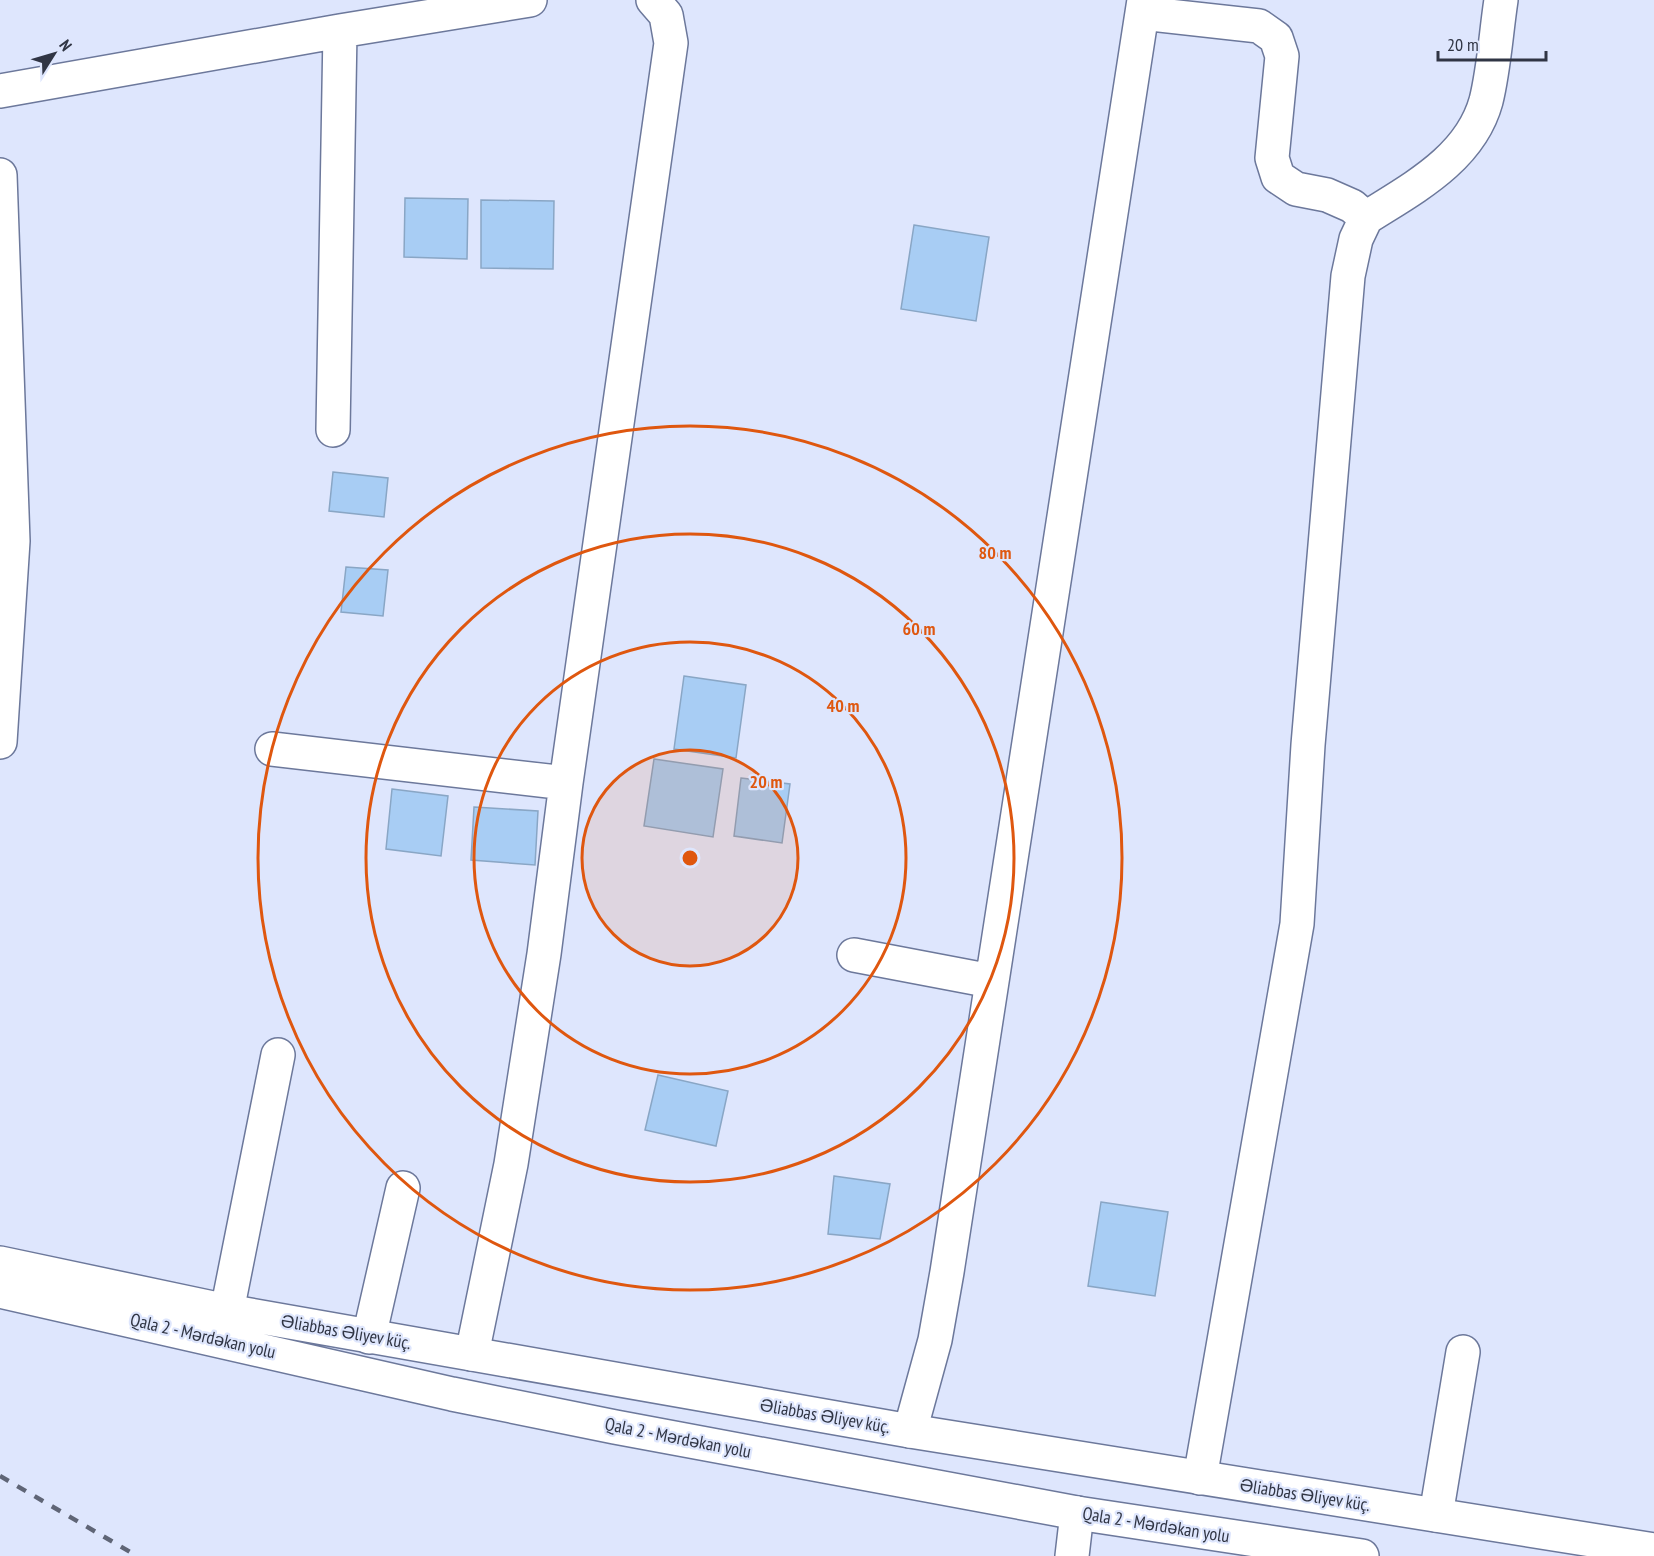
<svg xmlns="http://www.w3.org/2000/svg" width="1654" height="1556" font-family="'PT Sans Narrow',sans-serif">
<rect width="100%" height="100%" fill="#dee6fd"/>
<path fill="#a8cdf4" stroke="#89a6c5" stroke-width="1.5" d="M 405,198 L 468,199 L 467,259 L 404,257 Z
M 481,200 L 554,201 L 553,269 L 481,268 Z
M 914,225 L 989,237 L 976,321 L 901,309 Z
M 333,472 L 388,478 L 384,517 L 329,511 Z
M 346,567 L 388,570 L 383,616 L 341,612 Z
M 684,676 L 746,685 L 736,758 L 674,749 Z
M 654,759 L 723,769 L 713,837 L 644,826 Z
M 741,778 L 790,784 L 782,843 L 734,836 Z
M 392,789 L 448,796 L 441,856 L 386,849 Z
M 474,807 L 538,811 L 535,865 L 471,860 Z
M 658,1075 L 728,1091 L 716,1146 L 645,1130 Z
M 834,1176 L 890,1184 L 880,1239 L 828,1234 Z
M 1101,1202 L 1168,1212 L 1155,1296 L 1088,1286 Z"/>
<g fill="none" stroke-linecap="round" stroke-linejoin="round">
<g stroke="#6c789b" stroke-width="36">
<path id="street" d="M 1142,13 L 1259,26 L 1276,38 L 1282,56 L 1272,158 L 1278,177 L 1296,189 L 1327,195 L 1352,206 L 1366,218
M 0,91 L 340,31 L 530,0
M 1366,218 C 1413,188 1470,159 1486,101 C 1494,69 1496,33 1501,0
M 333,430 L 340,31
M 272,749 L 566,783
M 854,955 L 991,981
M 227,1311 L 278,1055
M 369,1337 L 403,1188
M 472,1354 L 511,1164 L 544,954 L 566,783 L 671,43 L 666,15 L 653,0
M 910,1431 L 935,1340 L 947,1272 L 1144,0
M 1200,1478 L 1297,924 L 1308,745 L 1348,276 L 1356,239 L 1366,218
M 1436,1515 L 1463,1352
M 1072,1556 L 1077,1513"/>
</g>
<g stroke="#6c789b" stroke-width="36">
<path id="secondary" d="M 0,175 L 13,541 L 0,742
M 0,1263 L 227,1311 L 910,1431 L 1654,1550
M 0,1291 L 452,1394 L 615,1427 L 1077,1513 L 1362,1556"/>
</g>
<use href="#street" stroke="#fff" stroke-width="33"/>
<use href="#secondary" stroke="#fff" stroke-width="33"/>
<path stroke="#5f6576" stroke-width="4.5" stroke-dasharray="10 10" stroke-linecap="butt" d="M 0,1476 L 137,1556"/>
</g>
<circle cx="690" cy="858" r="108" fill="#df570f" fill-opacity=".12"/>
<g fill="none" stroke="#df570f" stroke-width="3">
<circle cx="690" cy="858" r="108"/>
<circle cx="690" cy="858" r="216"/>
<circle cx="690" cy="858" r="324"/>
<circle cx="690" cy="858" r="432"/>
</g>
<g text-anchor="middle" stroke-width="4.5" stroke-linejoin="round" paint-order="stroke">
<g font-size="18" fill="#303544" stroke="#dee6fd">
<text transform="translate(346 1332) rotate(10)" y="6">Əliabbas Əliyev küç.</text>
<text transform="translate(203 1336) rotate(13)" y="6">Qala 2 - Mərdəkan yolu</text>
<text transform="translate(825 1416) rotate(10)" y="6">Əliabbas Əliyev küç.</text>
<text transform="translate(678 1438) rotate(11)" y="6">Qala 2 - Mərdəkan yolu</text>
<text transform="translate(1305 1495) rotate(9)" y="6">Əliabbas Əliyev küç.</text>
<text transform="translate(1156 1525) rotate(9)" y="6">Qala 2 - Mərdəkan yolu</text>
</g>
</g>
<circle cx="690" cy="858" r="9" fill="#df570f" stroke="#dee6fd" stroke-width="3"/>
<g font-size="18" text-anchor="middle" font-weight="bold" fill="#df570f" stroke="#dee6fd" stroke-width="4.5" stroke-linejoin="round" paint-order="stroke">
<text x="995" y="559">80 m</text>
<text x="919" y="635">60 m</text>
<text x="843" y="712">40 m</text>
<text x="766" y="788">20 m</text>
</g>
<g transform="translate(54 54) rotate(53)" stroke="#dee6fd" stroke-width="4.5" paint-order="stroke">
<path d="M0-4.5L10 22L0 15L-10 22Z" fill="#303544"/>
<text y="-9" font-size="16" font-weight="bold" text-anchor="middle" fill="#303544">N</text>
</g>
<path d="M1438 51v9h108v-9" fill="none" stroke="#303544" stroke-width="3"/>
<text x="1447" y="51" font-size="18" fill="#303544" stroke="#dee6fd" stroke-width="4.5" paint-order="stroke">20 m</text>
</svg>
